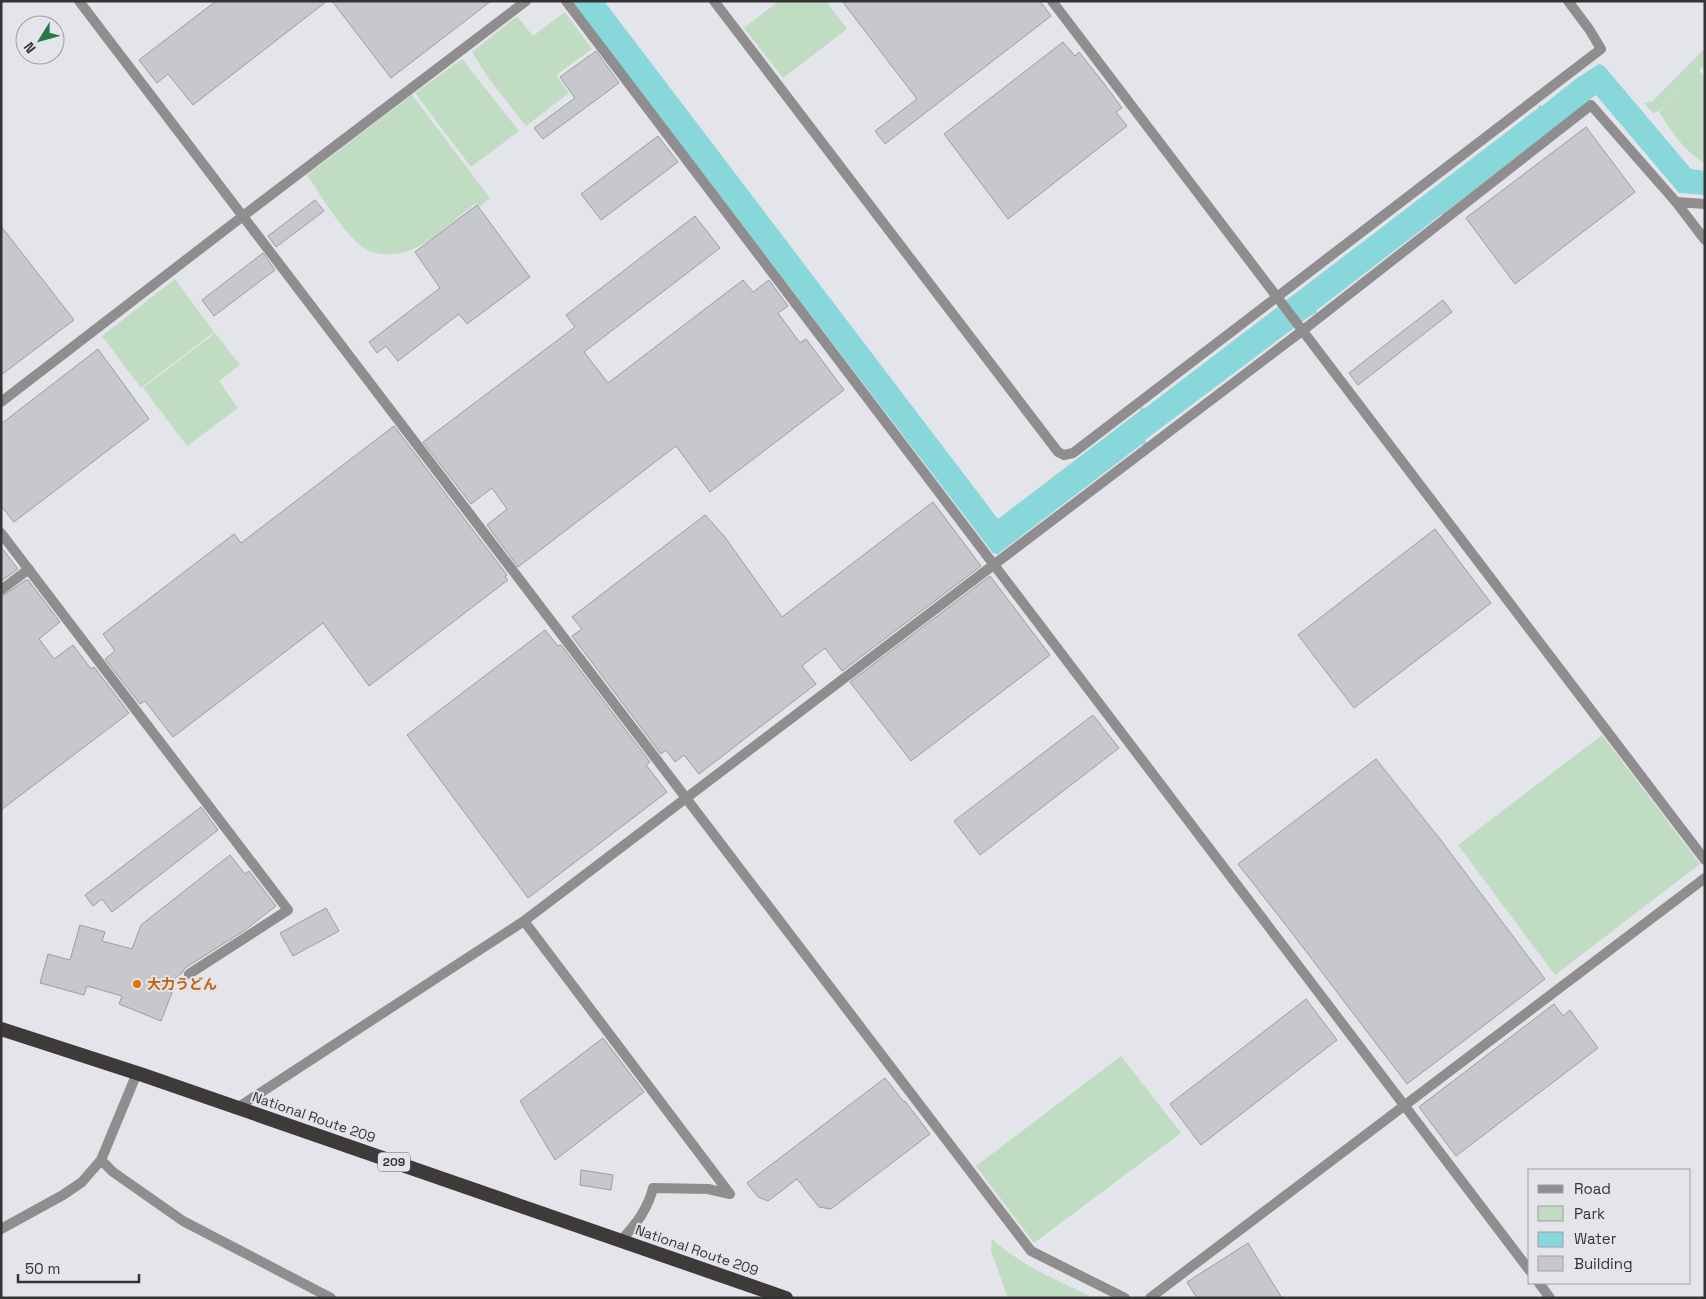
<svg xmlns="http://www.w3.org/2000/svg" width="1706" height="1299" font-family="'Space Grotesk','Noto Sans JP',sans-serif">
<rect width="100%" height="100%" fill="#e4e5eb"/>
<path fill="#c0dcc2" d="M 779,1 L 826,1 L 847,29 L 783,78 L 744,28 Z
M 565,12 L 592,49 L 556,75 L 569,93 L 526,126 L 489,79 L 472,52 L 517,16 L 533,36 Z
M 1705,48 L 1705,65 L 1699,70 L 1705,78 L 1705,88 L 1695,75 L 1705,89 L 1705,163 C 1684,152 1672,131 1659,112 L 1695,73 L 1659,111 L 1653,113 L 1644,103 L 1653,101 Z
M 462,59 L 519,131 L 471,167 L 415,93 Z
M 412,95 L 490,198 L 480,207 L 476,203 C 460,215 438,236 421,245 C 404,255 380,259 363,247 C 344,235 320,194 307,175 Z
M 175,279 L 214,332 L 141,388 L 102,336 Z
M 215,333 L 240,365 L 219,381 L 238,408 L 187,446 L 143,388 Z
M 1602,735 L 1700,864 L 1555,975 L 1458,845 Z
M 1121,1056 L 1181,1133 L 1034,1243 L 976,1166 Z
M 992,1239 C 1023,1267 1057,1280 1094,1298 L 1008,1298 L 991,1251 Z"/>
<path fill="#88d7da" d="M 571,1 L 604,1 L 998,519 L 1141,410 L 1140,409 L 1142,407 L 1144,409 L 1538,108 L 1539,105 L 1542,106 L 1577,78 L 1599,64 L 1604,66 L 1691,169 L 1705,171 L 1705,195 L 1679,193 L 1596,95 L 1446,212 L 1446,213 L 1443,216 L 1442,214 L 1317,310 L 1316,313 L 1310,316 L 1145,440 L 1146,443 L 1143,445 L 1142,444 L 998,554 L 993,553 Z"/>
<path fill="#c7c8cd" stroke="#9c9da3" d="M 216,1 L 327,1 L 193,105 L 168,74 L 157,83 L 139,60 Z
M 332,1 L 491,1 L 391,78 Z
M 842,1 L 1040,1 L 1051,16 L 885,144 L 875,131 L 917,99 Z
M 1063,42 L 1075,56 L 1079,52 L 1102,81 L 1122,108 L 1116,112 L 1127,126 L 1008,219 L 944,134 Z
M 596,51 L 619,83 L 543,139 L 534,128 L 575,98 L 560,77 Z
M 1586,127 L 1635,192 L 1515,284 L 1466,218 Z
M 658,136 L 678,162 L 601,220 L 581,194 Z
M 315,200 L 324,211 L 276,247 L 268,236 Z
M 477,205 L 530,277 L 467,324 L 459,314 L 398,361 L 386,346 L 377,353 L 369,342 L 440,288 L 415,252 Z
M 695,216 L 720,248 L 584,352 L 608,383 L 743,280 L 753,292 L 769,280 L 788,306 L 778,313 L 800,343 L 806,339 L 844,390 L 710,492 L 676,446 L 518,567 L 487,525 L 507,509 L 492,488 L 471,504 L 423,442 L 575,327 L 566,315 Z
M 1,226 L 74,320 L 1,375 Z
M 263,253 L 275,270 L 214,316 L 202,300 Z
M 1443,300 L 1452,312 L 1358,385 L 1349,373 Z
M 98,349 L 149,419 L 14,522 L 1,506 L 1,424 Z
M 394,426 L 507,575 L 505,577 L 508,580 L 369,686 L 323,623 L 173,737 L 145,701 L 140,704 L 105,659 L 115,651 L 103,634 L 234,534 L 241,543 Z
M 933,502 L 981,566 L 842,671 L 825,648 L 802,666 L 816,684 L 699,774 L 684,755 L 675,762 L 666,750 L 661,754 L 572,636 L 582,629 L 572,617 L 705,515 L 724,536 L 782,617 Z
M 1435,529 L 1491,603 L 1354,708 L 1298,635 Z
M 1,547 L 18,569 L 1,581 Z
M 990,576 L 1050,655 L 911,761 L 850,682 Z
M 26,580 L 28,580 L 60,622 L 39,639 L 54,659 L 73,645 L 91,669 L 94,667 L 129,713 L 1,810 L 1,597 Z
M 545,630 L 558,646 L 561,645 L 650,762 L 646,765 L 667,792 L 528,898 L 407,735 Z
M 1093,715 L 1119,748 L 980,855 L 954,821 Z
M 1376,759 L 1440,839 L 1545,979 L 1407,1084 L 1292,933 L 1238,864 Z
M 201,807 L 218,830 L 112,912 L 102,899 L 93,906 L 85,895 Z
M 230,855 L 245,874 L 249,871 L 276,906 L 245,930 L 185,968 L 182,973 L 168,984 L 172,993 L 161,1021 L 119,1004 L 122,996 L 87,986 L 84,995 L 40,983 L 48,954 L 70,960 L 80,925 L 105,932 L 102,941 L 132,949 L 141,925 Z
M 326,908 L 339,931 L 293,956 L 280,933 Z
M 1306,999 L 1337,1040 L 1201,1145 L 1170,1104 Z
M 1554,1004 L 1563,1016 L 1570,1010 L 1598,1048 L 1456,1156 L 1419,1107 Z
M 603,1038 L 644,1092 L 555,1160 L 520,1101 Z
M 885,1078 L 904,1102 L 905,1101 L 930,1134 L 831,1209 L 819,1207 L 797,1179 L 768,1201 L 758,1197 L 747,1183 Z
M 581,1170 L 613,1175 L 611,1190 L 580,1185 Z
M 1248,1243 L 1282,1298 L 1197,1298 L 1187,1282 Z"/>
<g fill="none" stroke-linecap="round" stroke-linejoin="round">
<path stroke="#8f8d8d" stroke-width="10" d="M 79,1 L 1031,1251 L 1125,1298
M 566,1 L 1530,1271
M 714,1 L 1058,452 L 1064,455 L 1073,453 L 1601,49 L 1589,29 L 1568,1
M 1052,1 L 1705,860
M 1676,202 L 1705,204
M 1,402 L 243,216 L 526,1
M 1,533 L 288,910 L 189,974
M 1,590 L 29,569
M 524,921 L 730,1194
M 137,1073 L 101,1160 L 113,1172 L 183,1221 L 331,1298
M 237,1108 L 524,921 L 1302,331 L 1591,105 L 1676,202 L 1705,240
M 1,1229 L 63,1195 L 82,1182 L 101,1160
M 621,1240 C 635,1226 648,1209 653,1188 L 708,1189 L 730,1194
M 1539,1283 L 1550,1298
M 1150,1298 L 1705,878"/>
<path stroke="#3e3a3a" stroke-width="14" d="M 1,1029 L 143,1075 L 786,1298"/>
</g>
<circle fill="#e8710a" stroke="#e4e5eb" stroke-width="2" cx="137" cy="984" r="5"/>
<g text-anchor="middle" stroke-width="4" stroke-linejoin="round" paint-order="stroke">
<rect fill="#e4e5eb" stroke="#68686c" stroke-width="1" x="378" y="1152.5" width="32" height="19" rx="4"/>
<g font-size="12" font-weight="bold" fill="#333336">
<text x="394" y="1166">209</text>
</g>
<g font-size="14" font-weight="bold" fill="#c56008" stroke="#e4e5eb" text-anchor="start">
<text x="147" y="989">大力うどん</text>
</g>
<g font-size="14" fill="#333336" stroke="#e4e5eb">
<text transform="translate(314 1117) rotate(19)" y="5">National Route 209</text>
<text transform="translate(697 1250) rotate(19)" y="5">National Route 209</text>
</g>
</g>
<rect width="1706" height="1299" fill="none" stroke="#333336" stroke-width="5"/>
<rect x="1528" y="1169" width="162" height="115" fill="#e4e5eb" stroke="#9d9ea3"/>
<rect x="1538" y="1185" width="25" height="8" fill="#8f8d8d" stroke="#9d9ea3"/>
<text x="1574" y="1194" font-size="15" fill="#333336">Road</text>
<rect x="1538" y="1206" width="25" height="15" fill="#c0dcc2" stroke="#9d9ea3"/>
<text x="1574" y="1219" font-size="15" fill="#333336">Park</text>
<rect x="1538" y="1232" width="25" height="15" fill="#88d7da" stroke="#9d9ea3"/>
<text x="1574" y="1244" font-size="15" fill="#333336">Water</text>
<rect x="1538" y="1256" width="25" height="15" fill="#c7c8cd" stroke="#9d9ea3"/>
<text x="1574" y="1269" font-size="15" fill="#333336">Building</text>
<g transform="translate(40 40) rotate(233)"><circle r="24" fill="#e4e5eb" stroke="#9d9ea3"/>
<path d="M0-4L9 19L0 12L-9 19Z" fill="#2a7746"/>
<text y="-8" font-size="14" font-weight="bold" text-anchor="middle" fill="#333336">N</text>
</g>
<path d="M18 1274v8h121v-8" fill="none" stroke="#333336" stroke-width="2.5"/>
<text x="25" y="1274" font-size="15" fill="#333336" stroke="#e4e5eb" stroke-width="4" paint-order="stroke">50 m</text>
</svg>
